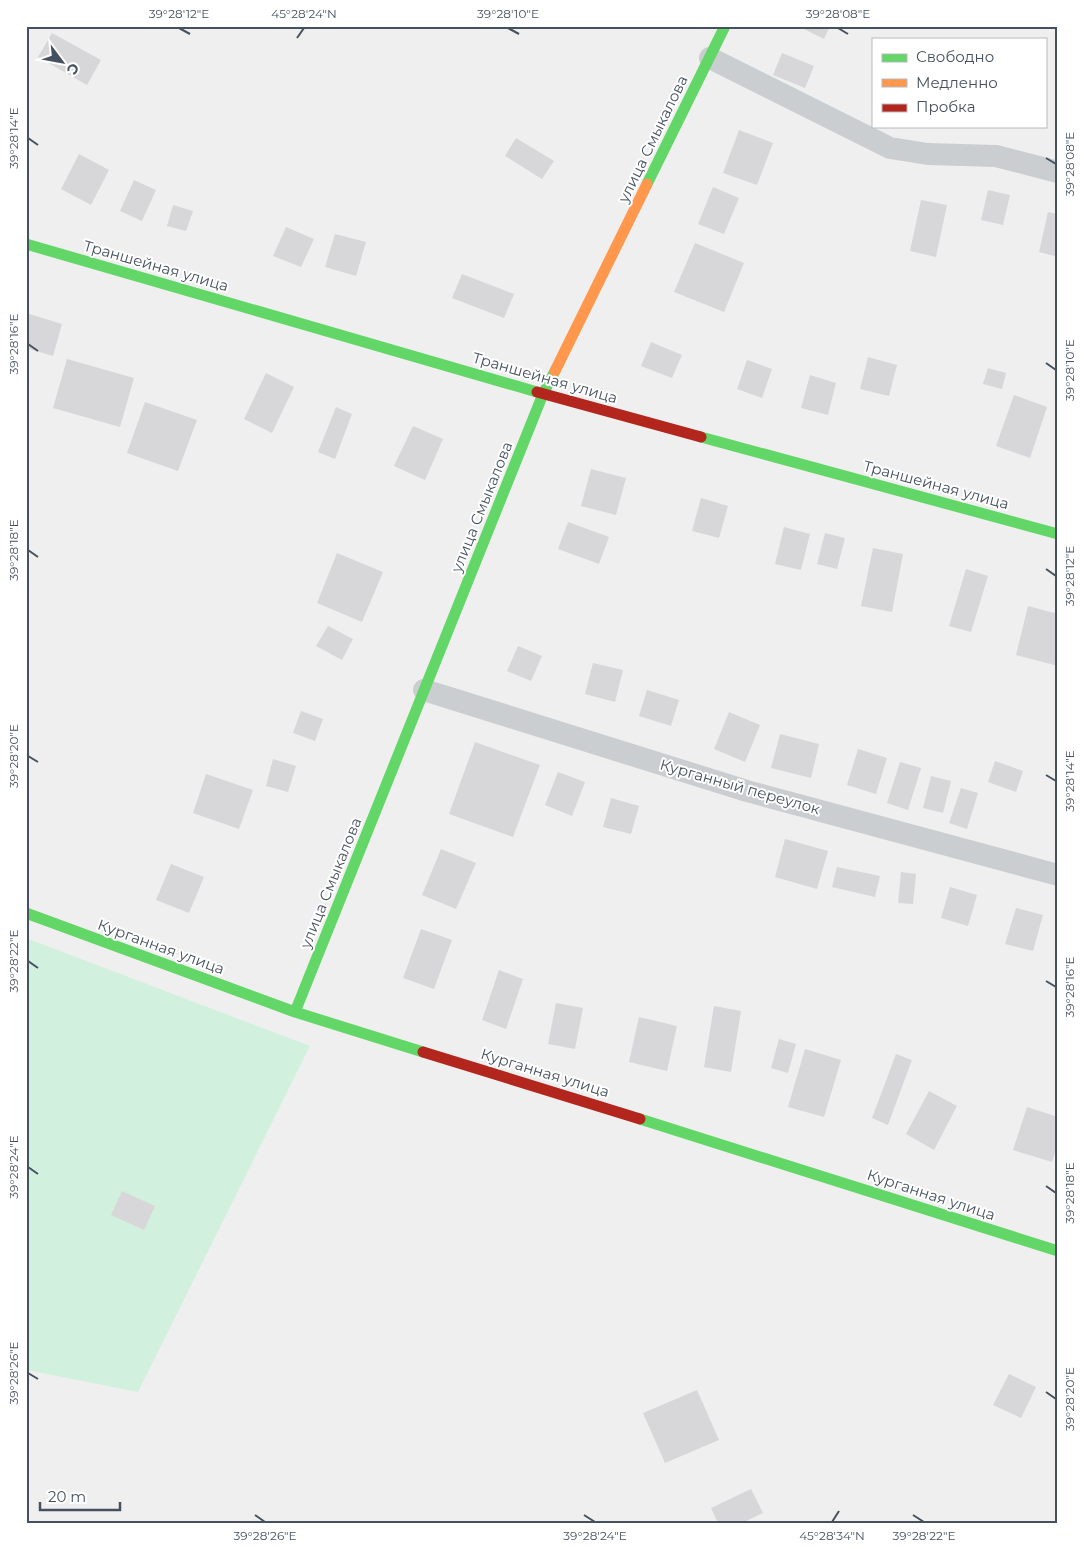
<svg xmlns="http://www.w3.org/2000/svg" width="1084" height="1549" font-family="Montserrat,sans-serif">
<rect width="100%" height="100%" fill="#f0efef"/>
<path fill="#d1f1de" d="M 26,938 L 310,1046 L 138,1392 L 26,1370 Z"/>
<path fill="#d7d7d9" d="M 798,26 L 830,26 L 824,39 Z
M 52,33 L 101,60 L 87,85 L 38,57 Z
M 782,53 L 814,66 L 805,88 L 773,75 Z
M 739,130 L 773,143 L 757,185 L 723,173 Z
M 516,138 L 554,161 L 542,179 L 505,156 Z
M 79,154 L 109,170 L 91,205 L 61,189 Z
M 134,180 L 156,190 L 142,221 L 120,211 Z
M 713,187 L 739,198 L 724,234 L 698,224 Z
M 988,190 L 1010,195 L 1003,225 L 981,220 Z
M 921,200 L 947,205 L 936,257 L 910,251 Z
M 173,205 L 193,211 L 186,231 L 167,226 Z
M 1048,212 L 1058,214 L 1058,257 L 1039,252 Z
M 286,227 L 314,239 L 301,267 L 273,256 Z
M 335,234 L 366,242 L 356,276 L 325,267 Z
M 695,243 L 744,263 L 724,312 L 674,292 Z
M 462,274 L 514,294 L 504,318 L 452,298 Z
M 26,313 L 62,324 L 53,356 L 26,348 Z
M 651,342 L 682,355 L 672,378 L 641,366 Z
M 868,357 L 897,365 L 889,396 L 860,389 Z
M 67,359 L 134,378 L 120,427 L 53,408 Z
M 747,360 L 772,369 L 762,398 L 737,389 Z
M 988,368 L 1006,373 L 1002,389 L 983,384 Z
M 266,373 L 294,387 L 272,433 L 244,419 Z
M 810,375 L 836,383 L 828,415 L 801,408 Z
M 1014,395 L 1047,407 L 1030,458 L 996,446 Z
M 145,402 L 197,420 L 178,471 L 127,453 Z
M 336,407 L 352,414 L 335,459 L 318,452 Z
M 413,426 L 443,439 L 425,480 L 394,466 Z
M 591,469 L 626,478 L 616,515 L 581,506 Z
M 701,498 L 728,506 L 719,538 L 692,531 Z
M 568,522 L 609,537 L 599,564 L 558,549 Z
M 784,527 L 810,534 L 801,570 L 775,564 Z
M 825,533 L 845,538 L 837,569 L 817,564 Z
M 873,548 L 903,554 L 892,612 L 861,606 Z
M 337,553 L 383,572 L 362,622 L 317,603 Z
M 966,569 L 988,576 L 971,632 L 949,626 Z
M 1028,606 L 1058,614 L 1058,666 L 1016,655 Z
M 328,626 L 353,639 L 342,660 L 316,646 Z
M 518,646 L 542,656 L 531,681 L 507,671 Z
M 593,663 L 623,670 L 615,702 L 585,694 Z
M 647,690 L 679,700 L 671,726 L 639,716 Z
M 301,711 L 323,719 L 315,741 L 293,733 Z
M 729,712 L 760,725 L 745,762 L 714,749 Z
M 780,734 L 819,744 L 811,778 L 771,768 Z
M 475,742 L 540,765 L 513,837 L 449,814 Z
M 858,749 L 887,758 L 876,794 L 847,785 Z
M 273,759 L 296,766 L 288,792 L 266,786 Z
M 995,761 L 1023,771 L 1016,792 L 988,782 Z
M 900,762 L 921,768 L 908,810 L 887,803 Z
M 558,772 L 585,782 L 572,816 L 545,805 Z
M 206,774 L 253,790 L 239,829 L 193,813 Z
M 931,776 L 951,781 L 943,813 L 923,808 Z
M 961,788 L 978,793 L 967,829 L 949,823 Z
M 611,798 L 639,806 L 631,834 L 603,827 Z
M 785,839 L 828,851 L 817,889 L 775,877 Z
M 441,849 L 476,863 L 456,909 L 422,895 Z
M 171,864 L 204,877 L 189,913 L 156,900 Z
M 837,867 L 880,876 L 875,897 L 832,887 Z
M 901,872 L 916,874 L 913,904 L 898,903 Z
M 950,887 L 977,895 L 968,926 L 941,918 Z
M 1016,908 L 1043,915 L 1033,951 L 1005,944 Z
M 421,929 L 452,940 L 434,989 L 403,978 Z
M 499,970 L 523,979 L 506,1029 L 482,1020 Z
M 556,1003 L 583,1008 L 575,1049 L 548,1044 Z
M 714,1006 L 741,1011 L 731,1072 L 704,1067 Z
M 639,1017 L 677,1026 L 667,1071 L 629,1062 Z
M 779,1039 L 796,1044 L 788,1073 L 771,1068 Z
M 805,1049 L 841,1060 L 824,1117 L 788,1107 Z
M 896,1054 L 912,1060 L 888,1125 L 872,1118 Z
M 929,1091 L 957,1106 L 934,1150 L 906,1134 Z
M 1027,1107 L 1058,1117 L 1058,1143 L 1052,1162 L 1013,1150 Z
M 122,1191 L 155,1206 L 144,1230 L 111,1215 Z
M 1009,1374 L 1036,1387 L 1021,1418 L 993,1405 Z
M 697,1390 L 719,1440 L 665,1463 L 643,1413 Z
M 751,1489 L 763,1513 L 742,1523 L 718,1523 L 711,1508 Z"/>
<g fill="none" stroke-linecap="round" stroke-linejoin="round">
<path stroke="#cbced0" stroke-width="22" d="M 710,58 L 890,148 L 928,154 L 996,156 L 1058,172
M 424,690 L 747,791 L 1058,875"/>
<path stroke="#63d668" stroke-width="11" d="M 647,184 L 725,26
M 26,244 L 537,392
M 701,437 L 1058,534
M 26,913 L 295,1012 L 423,1052
M 295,1012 L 543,394 L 555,371
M 640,1119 L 1058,1251"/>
<path stroke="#ff974d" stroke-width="11" d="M 555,371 L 647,184"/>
<path stroke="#b3261e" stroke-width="11" d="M 537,392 L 701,437
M 423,1052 L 640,1119"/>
</g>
<path fill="none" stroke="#45515e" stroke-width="2" d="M 179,28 L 190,34M 508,28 L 519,34M 838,28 L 848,34M 297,38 L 304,28M 28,138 L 38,145M 1046,158 L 1056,164M 28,344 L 38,351M 1046,363 L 1056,370M 28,550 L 38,557M 1046,569 L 1056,576M 28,756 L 38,762M 1046,775 L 1056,781M 28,961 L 38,968M 1046,981 L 1056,987M 28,1167 L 38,1174M 1046,1186 L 1056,1193M 28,1373 L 38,1379M 1046,1392 L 1056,1399M 255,1515 L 265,1522M 584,1515 L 595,1522M 913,1515 L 924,1522M 832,1522 L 839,1511"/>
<g text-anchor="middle" stroke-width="4" stroke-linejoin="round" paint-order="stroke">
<g font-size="15" fill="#45515e" stroke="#fff">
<text transform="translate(653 139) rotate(-64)" y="5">улица Смыкалова</text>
<text transform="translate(156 266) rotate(16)" y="5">Траншейная улица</text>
<text transform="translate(545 378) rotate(16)" y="5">Траншейная улица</text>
<text transform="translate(936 485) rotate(15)" y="5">Траншейная улица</text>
<text transform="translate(482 507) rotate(-68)" y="5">улица Смыкалова</text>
<text transform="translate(740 787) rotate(16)" y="5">Курганный переулок</text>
<text transform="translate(331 883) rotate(-68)" y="5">улица Смыкалова</text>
<text transform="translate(161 947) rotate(20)" y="5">Курганная улица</text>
<text transform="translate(545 1073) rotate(17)" y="5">Курганная улица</text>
<text transform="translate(931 1195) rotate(18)" y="5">Курганная улица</text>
</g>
</g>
<rect width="1084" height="1549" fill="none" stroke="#ffffff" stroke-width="55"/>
<rect x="872" y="38" width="175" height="90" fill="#ffffff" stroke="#b5b9bf"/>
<rect x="882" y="54" width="25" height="8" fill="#63d668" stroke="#b5b9bf"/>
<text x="916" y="62" font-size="15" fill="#45515e">Свободно</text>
<rect x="882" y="79" width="25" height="8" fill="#ff974d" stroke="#b5b9bf"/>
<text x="916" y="88" font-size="15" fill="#45515e">Медленно</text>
<rect x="882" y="104" width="25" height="8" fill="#b3261e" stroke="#b5b9bf"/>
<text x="916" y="112" font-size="15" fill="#45515e">Пробка</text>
<g transform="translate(62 62) rotate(122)" stroke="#ffffff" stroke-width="4" paint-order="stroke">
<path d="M0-4L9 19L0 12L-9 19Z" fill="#45515e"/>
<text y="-8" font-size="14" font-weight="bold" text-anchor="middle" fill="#45515e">С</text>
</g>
<path d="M40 1502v8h80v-8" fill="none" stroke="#45515e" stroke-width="2.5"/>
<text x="48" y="1502" font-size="15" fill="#45515e" stroke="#ffffff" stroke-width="4" paint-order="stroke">20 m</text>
<rect x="28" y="28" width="1028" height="1494" fill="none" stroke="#45515e" stroke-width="2"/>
<g font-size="12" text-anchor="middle" fill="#45515e">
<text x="179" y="18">39°28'12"E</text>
<text x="304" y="18">45°28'24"N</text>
<text x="508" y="18">39°28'10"E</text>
<text x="838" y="18">39°28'08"E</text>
<text transform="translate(14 138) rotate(-90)" y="4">39°28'14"E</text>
<text transform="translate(1070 164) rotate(-90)" y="4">39°28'08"E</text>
<text transform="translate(14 344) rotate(-90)" y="4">39°28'16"E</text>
<text transform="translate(1070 370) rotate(-90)" y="4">39°28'10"E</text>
<text transform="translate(14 550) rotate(-90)" y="4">39°28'18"E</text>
<text transform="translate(1070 576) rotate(-90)" y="4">39°28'12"E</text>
<text transform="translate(14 756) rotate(-90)" y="4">39°28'20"E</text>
<text transform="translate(1070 781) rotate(-90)" y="4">39°28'14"E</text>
<text transform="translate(14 961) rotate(-90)" y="4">39°28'22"E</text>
<text transform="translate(1070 987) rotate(-90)" y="4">39°28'16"E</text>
<text transform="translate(14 1167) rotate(-90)" y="4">39°28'24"E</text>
<text transform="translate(1070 1193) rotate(-90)" y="4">39°28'18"E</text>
<text transform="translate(14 1373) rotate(-90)" y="4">39°28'26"E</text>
<text transform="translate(1070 1399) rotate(-90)" y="4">39°28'20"E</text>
<text x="265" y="1540">39°28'26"E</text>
<text x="595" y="1540">39°28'24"E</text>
<text x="832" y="1540">45°28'34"N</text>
<text x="924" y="1540">39°28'22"E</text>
</g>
</svg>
